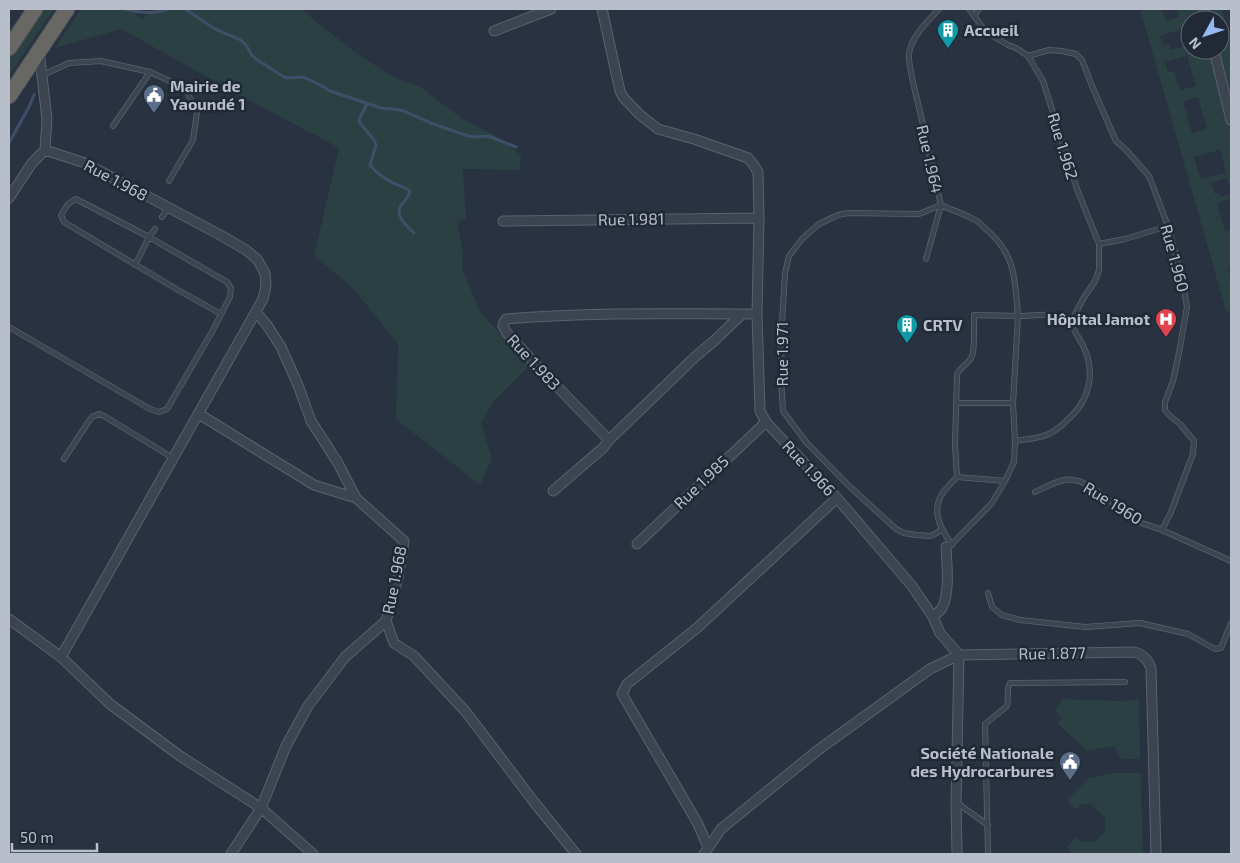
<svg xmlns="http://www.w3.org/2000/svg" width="1240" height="863" font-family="'Exo 2',sans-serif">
<rect width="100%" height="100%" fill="#283240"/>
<path fill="#2b4042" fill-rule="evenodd" d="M 40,9 L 54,9 L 9,76 L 9,55 Z
M 81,9 L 131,9 L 142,20 L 153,9 L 302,9 L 313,19 L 356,53 L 393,77 L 419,86 L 464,120 L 496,136 L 521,155 L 520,170 L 463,169 L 466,219 L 457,222 L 463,250 L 462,268 L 480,312 L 529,366 L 494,401 L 481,423 L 492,459 L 480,485 L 396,419 L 398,344 L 352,287 L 314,256 L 339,148 L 243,97 L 121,29 L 55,48 Z
M 1140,9 L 1162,9 L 1166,21 L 1179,17 L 1177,9 L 1222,9 L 1227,31 L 1231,31 L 1231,36 L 1230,36 L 1231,42 L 1231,192 L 1227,178 L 1211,183 L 1215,194 L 1219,193 L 1220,197 L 1231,194 L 1231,199 L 1217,203 L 1225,231 L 1231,230 L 1231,266 L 1227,268 L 1231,276 L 1231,311 L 1226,311 ZM 1190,20 L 1220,20 L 1220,50 L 1190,50 ZM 1182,29 L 1187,46 L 1171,50 L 1169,44 L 1162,45 L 1160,36 ZM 1187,56 L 1196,86 L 1180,90 L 1174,71 L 1168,72 L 1165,62 ZM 1198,97 L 1207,129 L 1192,133 L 1183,101 ZM 1220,150 L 1226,173 L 1200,179 L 1194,157 Z
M 1063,699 L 1123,701 L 1139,699 L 1140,759 L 1121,759 L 1114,746 L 1087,751 L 1057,723 L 1062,718 L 1055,711 Z
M 1114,773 L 1141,773 L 1143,854 L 1073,854 L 1067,847 L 1076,837 L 1081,842 L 1094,842 L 1105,832 L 1105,818 L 1091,804 L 1083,804 L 1076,810 L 1067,800 L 1089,778 Z"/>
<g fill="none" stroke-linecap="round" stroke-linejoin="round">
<path stroke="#3f4f68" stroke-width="3" d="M 125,9 C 139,13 155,14 168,9
M 185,9 L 215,29 L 241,40 L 246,45 L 251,54 L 256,59 L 284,77 C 291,79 295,77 301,77 C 306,77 326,88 330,91 L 381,108 L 393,109 L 404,111 L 431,123 L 468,136 L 475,137 L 488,136 L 516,147
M 367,104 L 359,120 L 360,123 L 374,140 L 376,145 L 370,165 C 377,174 388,181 398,185 C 403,187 406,188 410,191 C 409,197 405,200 401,205 C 394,216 407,226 414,233
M 9,143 L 29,107 L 34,95"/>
<g stroke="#5a626d" stroke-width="6">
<path id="service" d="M 939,9 C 928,21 912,36 909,53 C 908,66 915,90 918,103 C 926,137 933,171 941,205 C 951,210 963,213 973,219 C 979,221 983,227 988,231 C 1016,255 1015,282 1018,316 L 974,315 C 974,324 975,349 972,356 C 970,363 961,366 957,374 L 955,445 L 957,477 C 953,481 948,486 944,491 C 930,510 940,528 952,545
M 969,9 L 986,32 L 1008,45 L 1016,48 L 1028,56 L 1043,81 L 1077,189 L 1099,244 L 1125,239 L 1168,226
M 974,16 L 979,9
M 1028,56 L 1049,50 L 1062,51 L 1076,54 L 1082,60 L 1092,86 L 1116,141 L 1127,151 L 1149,176 L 1168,226 L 1182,278 L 1187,307 L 1179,353 L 1173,381 L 1165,402 L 1165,410 L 1169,415 L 1180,424 L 1194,441 L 1193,454 L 1171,512 L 1162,530 L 1231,561
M 43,75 L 69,63 L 101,61 L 150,72 L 185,88 L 197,112 L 193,140 L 169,181
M 113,126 L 150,72
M 941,205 L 919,214 L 848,213 L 838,215 L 819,224 L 802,239 L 789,256 L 785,273 L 782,323 L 781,379 L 783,411 L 806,442 L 848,485 L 896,529 L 904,533 L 916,535 L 930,536 L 935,534 L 941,530
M 162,217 L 168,208
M 926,259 L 941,205
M 135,265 L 149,237 L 155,229
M 1070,324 L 1083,299 L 1095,281 L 1099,270 L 1099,244
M 9,327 L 150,409 L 159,412 L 167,409 L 213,330 L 230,297 L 231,288 L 227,282 L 149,237 L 76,199 L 68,204 L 61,215 L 64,222 L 178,290 L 221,314
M 956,403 L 1013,403
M 64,459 L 89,421 L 92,417 L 99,414 L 104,416 L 173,458
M 957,477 L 1005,481
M 1035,492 C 1044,488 1054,482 1064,480 C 1087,475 1113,505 1129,517 C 1138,523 1152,526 1162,530
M 950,546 L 992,503 L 1005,481 L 1014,462 L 1015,441 L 1013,403 L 1018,316 C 1026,316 1045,314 1052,315 C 1057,316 1066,321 1070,324 C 1073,327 1076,333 1078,337 C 1097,365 1093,398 1067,420 C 1062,426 1056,430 1049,434 C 1038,439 1026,439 1015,441
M 988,593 L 992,607 L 1002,615 L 1020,620 L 1085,627 L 1140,623 L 1188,634 L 1215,649 L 1221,648 L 1231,623
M 957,803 L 988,825
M 988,854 L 985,724 L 1007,706 C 1009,699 1006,690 1010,683 L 1125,682"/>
</g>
<g stroke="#5a626d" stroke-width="11">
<path id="minor" d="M 602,9 L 620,91 L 623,97 L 639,114 L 658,129 L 694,139 L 748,158 L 753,164 L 758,172 L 759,218 L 757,314 L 760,411 L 766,422 L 837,498 L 912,586 L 933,617 L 940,633 L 959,655
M 1204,9 L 1206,20
M 494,31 L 551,9
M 39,50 L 47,119 L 45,150
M 1214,50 L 1231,120
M 45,150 L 85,163 L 222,236 L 246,250 L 257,259 L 265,273 L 266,286 L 263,299 L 61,657
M 9,198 L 32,163 L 45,150
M 503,221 L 759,218
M 256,312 L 267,325 L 281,347 L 298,385 L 311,421 L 338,463 L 356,498 L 404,541 L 398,578 L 386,621 L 394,643 L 414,656 L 466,712 L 534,802 L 576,854
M 742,314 L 715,340 L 695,357 L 609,440 L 540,369 L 507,333 L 503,326 L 504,322 L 506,319 C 585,312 663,314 742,314 L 757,314
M 199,414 L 314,485 L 356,498
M 553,491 L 603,448 L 609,440
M 637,544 L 766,422
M 933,617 C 936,614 940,611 942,608 C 950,593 947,565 946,547
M 9,619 L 61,657 L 110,704 L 180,756 L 261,808 L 313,854
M 708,847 L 697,822 L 622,694 L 627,684 L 697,628 L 837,498
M 231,854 L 261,808 L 286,746 L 308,706 L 345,657 L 386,621
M 704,854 L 721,829 L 818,750 L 930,669 L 959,655 L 1134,652 C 1143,654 1148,660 1151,668 L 1156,854
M 957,854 L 956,803 L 959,655"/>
</g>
<g stroke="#474f5a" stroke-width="17">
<path id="trunk" d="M 9,48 L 35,9
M 9,96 L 67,9"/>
</g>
<use href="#service" stroke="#3c4450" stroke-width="4.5"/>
<use href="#minor" stroke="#3c4450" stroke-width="9"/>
<use href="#trunk" stroke="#686764" stroke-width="15"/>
</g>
<defs>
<g id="building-pin" transform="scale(1.125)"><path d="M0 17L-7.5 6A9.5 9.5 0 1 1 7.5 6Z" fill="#0f9aa8" stroke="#202935"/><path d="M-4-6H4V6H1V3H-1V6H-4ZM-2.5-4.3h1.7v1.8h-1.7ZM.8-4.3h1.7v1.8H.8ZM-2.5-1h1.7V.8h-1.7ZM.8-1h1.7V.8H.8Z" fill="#fff"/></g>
<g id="civic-pin" transform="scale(1.125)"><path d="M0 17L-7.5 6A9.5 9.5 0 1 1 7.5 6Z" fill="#5c6f8a" stroke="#202935"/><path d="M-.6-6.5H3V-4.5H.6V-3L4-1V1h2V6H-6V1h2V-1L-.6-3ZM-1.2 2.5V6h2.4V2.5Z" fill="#fff"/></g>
<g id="hospital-pin" transform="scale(1.125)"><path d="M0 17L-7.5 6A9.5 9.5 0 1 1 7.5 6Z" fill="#e0444e" stroke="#202935"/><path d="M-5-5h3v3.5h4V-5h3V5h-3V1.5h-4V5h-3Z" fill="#fff"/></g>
</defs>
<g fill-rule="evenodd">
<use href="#building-pin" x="948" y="30"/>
<use href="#civic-pin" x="154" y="95"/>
<use href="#hospital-pin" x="1166" y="319"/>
<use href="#building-pin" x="907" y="325"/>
<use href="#civic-pin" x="1070" y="762"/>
</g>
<g text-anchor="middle" stroke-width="5" stroke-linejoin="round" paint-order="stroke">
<g font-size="16" font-weight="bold" fill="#b9bfca" stroke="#202935" text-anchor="start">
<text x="964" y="36">Accueil</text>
<text x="170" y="92">Mairie de<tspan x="170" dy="18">Yaoundé 1</tspan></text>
<text x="1150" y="325" text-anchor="end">Hôpital Jamot</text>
<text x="923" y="331">CRTV</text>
<text x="1054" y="759" text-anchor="end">Société Nationale<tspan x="1054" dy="18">des Hydrocarbures</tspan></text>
</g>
<g font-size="16" fill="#b9bfca" stroke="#202935">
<text transform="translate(1063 146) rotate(73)" y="6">Rue 1.962</text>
<text transform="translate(930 159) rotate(77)" y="6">Rue 1.964</text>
<text transform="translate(116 180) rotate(28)" y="6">Rue 1.968</text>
<text transform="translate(631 219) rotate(-1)" y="6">Rue 1.981</text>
<text transform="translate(1175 258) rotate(75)" y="6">Rue 1.960</text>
<text transform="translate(782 354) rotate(-90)" y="6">Rue 1.971</text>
<text transform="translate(534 362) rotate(47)" y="6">Rue 1.983</text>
<text transform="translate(809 468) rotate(47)" y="6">Rue 1.966</text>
<text transform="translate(701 482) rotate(-44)" y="6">Rue 1.985</text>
<text transform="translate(1113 503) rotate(32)" y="6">Rue 1960</text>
<text transform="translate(394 580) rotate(-79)" y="6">Rue 1.968</text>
<text transform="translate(1052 653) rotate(-1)" y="6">Rue 1.877</text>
</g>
</g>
<rect width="1240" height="863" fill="none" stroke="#b9bfca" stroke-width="20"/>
<g transform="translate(1205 35) rotate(230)"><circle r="24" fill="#202935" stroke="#5d6571"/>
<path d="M0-4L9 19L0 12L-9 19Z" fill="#96b8f2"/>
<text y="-8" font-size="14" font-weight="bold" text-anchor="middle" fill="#b9bfca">N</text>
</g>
<path d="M12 843v8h85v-8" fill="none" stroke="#b9bfca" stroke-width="2.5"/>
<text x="20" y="843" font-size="15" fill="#b9bfca" stroke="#202935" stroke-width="4" paint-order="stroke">50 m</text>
</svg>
